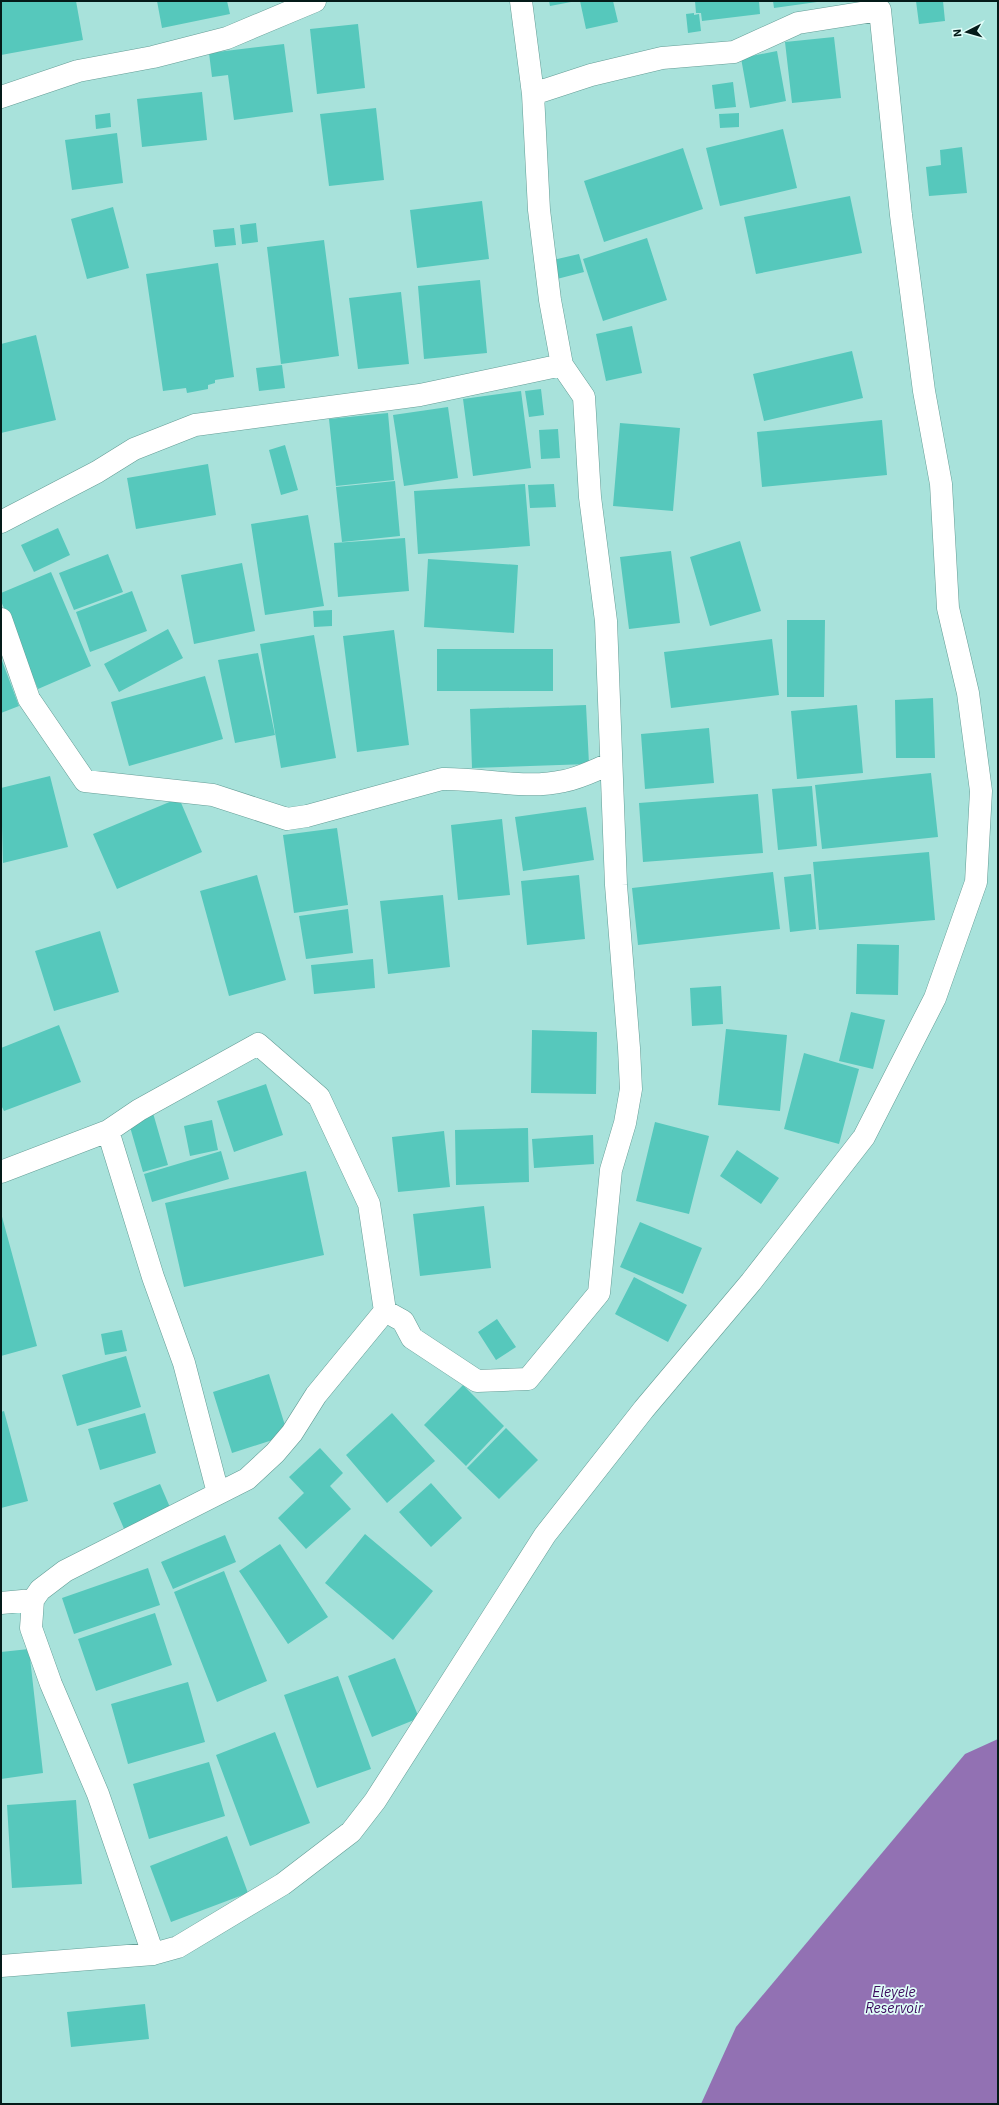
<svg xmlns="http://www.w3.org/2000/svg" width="999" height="2105" font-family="'IBM Plex Sans',sans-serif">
<rect width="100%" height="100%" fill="#a8e2db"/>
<path fill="#9271b3" d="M 998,1739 L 998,2104 L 701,2104 L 736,2027 L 965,1754 Z"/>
<path fill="#56c8bc" d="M 1,1 L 76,1 L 83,40 L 1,55 Z
M 157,1 L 227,1 L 230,14 L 162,28 Z
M 549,1 L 571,1 L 571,2 L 550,6 Z
M 580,1 L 613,1 L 618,22 L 586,29 Z
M 695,1 L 759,1 L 760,14 L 702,21 L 701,13 L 696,13 Z
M 773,1 L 817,1 L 817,2 L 774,8 Z
M 916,1 L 943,1 L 945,21 L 919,24 Z
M 694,13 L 694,15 L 699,14 L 701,31 L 688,33 L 686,14 Z
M 358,24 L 365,88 L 317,94 L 310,29 Z
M 834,37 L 841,98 L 792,103 L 785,42 Z
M 284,44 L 293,112 L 234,120 L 228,75 L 212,77 L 209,53 Z
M 777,51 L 786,101 L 750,108 L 741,58 Z
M 733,82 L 736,107 L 715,109 L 712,85 Z
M 202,92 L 207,140 L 142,147 L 137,99 Z
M 376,108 L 384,180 L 329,186 L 320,114 Z
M 110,113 L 111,127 L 96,129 L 95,115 Z
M 739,113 L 739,127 L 720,128 L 719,114 Z
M 783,129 L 797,188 L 720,206 L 706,148 Z
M 117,133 L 123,183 L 72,190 L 65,140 Z
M 962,147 L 967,193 L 929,196 L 926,167 L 941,165 L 940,150 Z
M 683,148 L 703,209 L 604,242 L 584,181 Z
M 850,196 L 862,253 L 756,274 L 744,217 Z
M 482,201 L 489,259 L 417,268 L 410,210 Z
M 113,207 L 129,268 L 87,279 L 71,219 Z
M 256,223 L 258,242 L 242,244 L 240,225 Z
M 234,228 L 236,245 L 215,247 L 213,230 Z
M 647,238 L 667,300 L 603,321 L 583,259 Z
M 324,240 L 339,356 L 281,364 L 267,247 Z
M 579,254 L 584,272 L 557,279 L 553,260 Z
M 218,263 L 234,377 L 215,380 L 215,383 L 208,385 L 208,389 L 187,393 L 186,388 L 163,391 L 146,274 Z
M 480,280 L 487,353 L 424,359 L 418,286 Z
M 401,292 L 409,364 L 358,369 L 349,298 Z
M 632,326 L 642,373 L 606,381 L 596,334 Z
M 36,335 L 56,420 L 1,433 L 1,344 Z
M 852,351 L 863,398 L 764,421 L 753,374 Z
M 282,365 L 285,388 L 259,391 L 256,368 Z
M 541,389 L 544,415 L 529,417 L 525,391 Z
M 521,391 L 531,468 L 473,476 L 463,399 Z
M 448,407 L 458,478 L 404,486 L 393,415 Z
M 388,413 L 394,480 L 336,486 L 329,419 Z
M 882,420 L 887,475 L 762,487 L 757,432 Z
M 620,423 L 680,428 L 673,511 L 613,506 Z
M 558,429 L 560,458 L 541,459 L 539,430 Z
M 285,445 L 298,490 L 281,495 L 269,450 Z
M 208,464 L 216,515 L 136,529 L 127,478 Z
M 395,481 L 400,536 L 342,542 L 336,487 Z
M 525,484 L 530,546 L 418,554 L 414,491 Z
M 554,484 L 556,507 L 530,508 L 528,485 Z
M 308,515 L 324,606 L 265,615 L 251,524 Z
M 58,528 L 70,555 L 34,572 L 21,545 Z
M 405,538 L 409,591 L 338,597 L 334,543 Z
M 740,541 L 761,611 L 710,626 L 690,557 Z
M 671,551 L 680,623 L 629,629 L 620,557 Z
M 108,554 L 123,592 L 74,610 L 59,573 Z
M 428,559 L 518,565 L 514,633 L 424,627 Z
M 242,563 L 255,631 L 194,644 L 181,575 Z
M 51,572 L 91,666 L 38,689 L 1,601 L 1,593 Z
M 132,591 L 147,631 L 90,652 L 76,612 Z
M 332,610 L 332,626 L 314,627 L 313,611 Z
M 787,620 L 825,620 L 824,697 L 787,697 Z
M 168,629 L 183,658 L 119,692 L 104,664 Z
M 394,630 L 409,745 L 357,752 L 343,636 Z
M 314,635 L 336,758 L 281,768 L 260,644 Z
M 772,639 L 779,695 L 671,708 L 664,652 Z
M 437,649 L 553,649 L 553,691 L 437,691 Z
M 258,653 L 275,735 L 235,743 L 218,660 Z
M 1,658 L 19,706 L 1,713 Z
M 205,676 L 223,739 L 129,766 L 111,702 Z
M 933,698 L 935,758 L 896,758 L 895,700 Z
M 586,705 L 589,764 L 472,768 L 470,709 Z
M 857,705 L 863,773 L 797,779 L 791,711 Z
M 709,728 L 714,783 L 645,789 L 641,734 Z
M 931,773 L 938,837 L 822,849 L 815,785 Z
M 50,776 L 68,847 L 3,863 L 1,788 Z
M 812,786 L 817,846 L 778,850 L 772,789 Z
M 758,794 L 763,853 L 643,862 L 639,803 Z
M 179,798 L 202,852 L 117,889 L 93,834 Z
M 586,807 L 594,860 L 523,871 L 515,817 Z
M 502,819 L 510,895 L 458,900 L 451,825 Z
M 337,828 L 348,905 L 294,913 L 283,835 Z
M 929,852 L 935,920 L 819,930 L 813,862 Z
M 773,872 L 780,929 L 638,945 L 632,888 Z
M 811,874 L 816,929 L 790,932 L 784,877 Z
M 257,875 L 286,980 L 229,996 L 200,891 Z
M 579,875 L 585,939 L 527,945 L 521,881 Z
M 443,895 L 450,967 L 388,974 L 380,901 Z
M 348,909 L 353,953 L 306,959 L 299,916 Z
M 100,931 L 119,992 L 54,1011 L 35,951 Z
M 857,944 L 899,945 L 898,995 L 856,994 Z
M 373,959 L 375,988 L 314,994 L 311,965 Z
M 721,986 L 723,1024 L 692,1026 L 690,988 Z
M 851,1012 L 885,1020 L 873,1069 L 839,1061 Z
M 59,1025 L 81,1082 L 4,1111 L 1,1105 L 1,1048 Z
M 726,1029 L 787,1035 L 780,1111 L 718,1105 Z
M 532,1030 L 597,1032 L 596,1094 L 531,1093 Z
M 804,1053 L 859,1069 L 839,1144 L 784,1129 Z
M 266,1084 L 283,1135 L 234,1152 L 217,1101 Z
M 153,1113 L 168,1165 L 143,1172 L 128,1120 Z
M 212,1120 L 218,1150 L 190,1156 L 184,1126 Z
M 655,1122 L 709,1136 L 689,1214 L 636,1201 Z
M 528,1128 L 529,1182 L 456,1185 L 455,1130 Z
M 444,1131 L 450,1187 L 398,1192 L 392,1137 Z
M 593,1135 L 594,1164 L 534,1168 L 532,1139 Z
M 737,1150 L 779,1178 L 761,1204 L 720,1176 Z
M 221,1151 L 229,1179 L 152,1202 L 144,1174 Z
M 306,1171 L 324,1255 L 184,1287 L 165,1203 Z
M 484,1206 L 491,1268 L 420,1276 L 413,1214 Z
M 1,1213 L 37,1346 L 1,1356 Z
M 640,1222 L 702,1248 L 683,1294 L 620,1267 Z
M 634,1277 L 687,1305 L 668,1342 L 615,1314 Z
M 497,1319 L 516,1347 L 496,1360 L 478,1332 Z
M 122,1330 L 127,1351 L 105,1355 L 101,1334 Z
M 126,1356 L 141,1407 L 77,1426 L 62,1375 Z
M 269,1374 L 288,1435 L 232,1453 L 213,1392 Z
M 463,1385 L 504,1426 L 466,1466 L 424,1425 Z
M 4,1411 L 28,1501 L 1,1508 L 1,1412 Z
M 145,1413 L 156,1453 L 100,1470 L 88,1429 Z
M 392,1413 L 435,1461 L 387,1503 L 346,1455 Z
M 506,1428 L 538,1460 L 499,1499 L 467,1468 Z
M 320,1448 L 343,1473 L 330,1486 L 351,1509 L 306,1549 L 278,1518 L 304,1493 L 289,1477 Z
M 431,1483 L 462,1518 L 431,1547 L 399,1512 Z
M 160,1484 L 172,1512 L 125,1531 L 113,1503 Z
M 365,1534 L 433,1591 L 393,1640 L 325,1583 Z
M 225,1535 L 236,1562 L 173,1589 L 161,1562 Z
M 280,1544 L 328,1617 L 288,1644 L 239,1571 Z
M 148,1568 L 160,1605 L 74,1634 L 62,1598 Z
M 224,1571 L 267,1681 L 217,1702 L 174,1592 Z
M 155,1613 L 172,1665 L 96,1691 L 78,1639 Z
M 29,1649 L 43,1773 L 1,1779 L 1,1652 Z
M 395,1658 L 419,1718 L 372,1737 L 348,1676 Z
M 338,1676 L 371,1769 L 317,1788 L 284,1695 Z
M 188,1682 L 205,1742 L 128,1764 L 111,1704 Z
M 275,1732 L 310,1823 L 250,1846 L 216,1755 Z
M 209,1762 L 225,1816 L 149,1839 L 133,1784 Z
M 76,1800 L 82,1884 L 12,1888 L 7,1805 Z
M 227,1836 L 248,1893 L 171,1922 L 150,1866 Z
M 145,2004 L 149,2039 L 71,2047 L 67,2012 Z"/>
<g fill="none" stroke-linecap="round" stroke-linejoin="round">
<g stroke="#649d96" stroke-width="23">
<path id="minor" d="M 521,1 L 533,94 L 539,210 L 550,300 L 562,365
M 1,97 L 78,71 L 153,57 L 227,38 L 315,1
M 1,522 L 97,472 L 134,449 L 195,425 L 420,395 L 562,365 L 584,397 L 590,497 L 606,621 L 616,885 L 629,1048 L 631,1089 L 625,1123 L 611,1170 L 599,1293 L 528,1379 L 477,1381 L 412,1338 L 403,1321 L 385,1311 L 316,1395 L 292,1433 L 275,1453 L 247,1479 L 65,1571 L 40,1590 L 33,1600 L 31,1628 L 51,1684 L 98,1794 L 153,1954
M 1,619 L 29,699 L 85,781 L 213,795 L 287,819 L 307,816 L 442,779 C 482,778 525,790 564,781 C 580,778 595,770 610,764
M 108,1131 L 153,1277 L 184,1363 L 218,1493
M 1,1172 L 108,1131 L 139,1110 L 258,1044 L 319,1097 L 369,1204 L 385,1311
M 1,1603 L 33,1600
M 1,1966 L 153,1954 L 178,1947 L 283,1884 L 351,1832 L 375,1801 L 545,1535 L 644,1409 L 751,1282 L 864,1137 L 935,998 L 976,882 L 981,791 L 968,693 L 948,608 L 941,484 L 924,391 L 901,215 L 880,10 L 798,23 L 734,52 L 662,58 L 591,75 L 533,94"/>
</g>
<use href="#minor" stroke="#fff" stroke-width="22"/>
</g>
<g text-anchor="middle" stroke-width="3.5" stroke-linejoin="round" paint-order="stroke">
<g font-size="14" font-style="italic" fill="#3c0a5d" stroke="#e0fdf8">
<text x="894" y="1997">Eleyele<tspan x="894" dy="16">Reservoir</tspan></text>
</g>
</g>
<rect width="999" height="2105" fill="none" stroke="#041b19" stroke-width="4"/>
<g transform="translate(967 32) rotate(264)" stroke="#e0fdf8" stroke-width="3" paint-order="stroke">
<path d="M0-3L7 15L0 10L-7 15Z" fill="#041b19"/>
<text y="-6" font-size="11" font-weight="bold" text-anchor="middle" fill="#041b19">N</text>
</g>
</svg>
